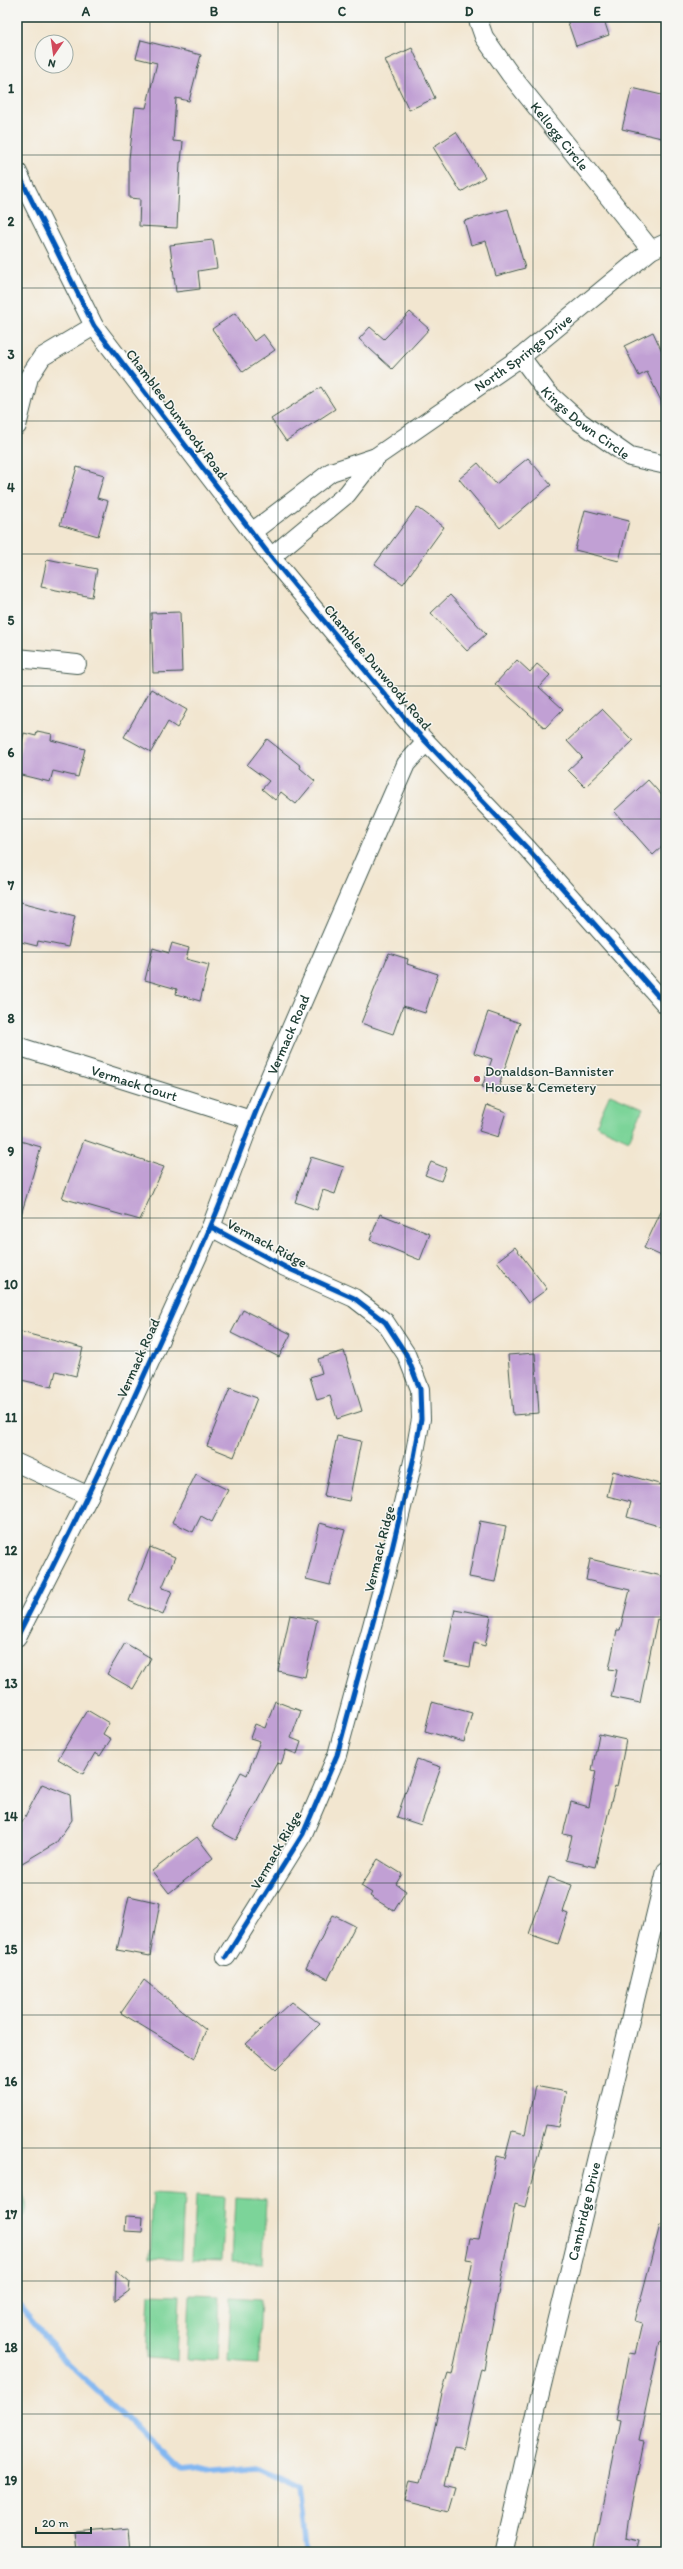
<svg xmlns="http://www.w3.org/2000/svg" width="683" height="2569" font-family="Itim,sans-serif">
<rect width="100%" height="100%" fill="#f6f6f2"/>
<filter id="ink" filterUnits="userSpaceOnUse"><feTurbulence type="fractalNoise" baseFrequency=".025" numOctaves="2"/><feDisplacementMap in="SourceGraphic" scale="8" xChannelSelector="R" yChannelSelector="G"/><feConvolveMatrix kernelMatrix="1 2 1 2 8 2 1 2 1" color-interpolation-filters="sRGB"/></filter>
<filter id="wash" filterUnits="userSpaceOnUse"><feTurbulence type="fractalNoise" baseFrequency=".012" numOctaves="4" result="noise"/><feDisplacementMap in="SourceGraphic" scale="16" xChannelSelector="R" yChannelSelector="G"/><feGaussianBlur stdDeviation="0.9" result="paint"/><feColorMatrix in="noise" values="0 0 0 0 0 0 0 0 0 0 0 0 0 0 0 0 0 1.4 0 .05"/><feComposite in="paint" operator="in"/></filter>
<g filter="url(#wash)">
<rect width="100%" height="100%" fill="#f2e6d0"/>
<path fill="#7cd499" stroke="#4e8866" d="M 610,1094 L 643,1108 L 629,1140 L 596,1125 Z
M 17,2185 C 25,2197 34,2213 17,2220 Z
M 153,2193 L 184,2195 L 181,2260 L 150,2258 Z
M 195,2195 L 225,2197 L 222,2261 L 192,2260 Z
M 235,2197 L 266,2199 L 263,2263 L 232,2262 Z
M 149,2294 L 180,2295 L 177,2360 L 146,2358 Z
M 190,2295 L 220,2296 L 217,2361 L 187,2359 Z
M 231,2297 L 261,2299 L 258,2364 L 228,2362 Z"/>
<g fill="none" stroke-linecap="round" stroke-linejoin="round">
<path stroke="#82b7f1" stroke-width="5.5" d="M 17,2303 L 66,2362 L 183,2472 L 256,2465 L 298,2485 L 305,2552"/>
</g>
<g id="blocks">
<path fill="#c1a0d4" d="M 566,17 L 603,17 L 609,35 L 576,46 Z
M 141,40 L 201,55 L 189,101 L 176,98 L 173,141 L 183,142 L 181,162 L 180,162 L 177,228 L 139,226 L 140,199 L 129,198 L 129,159 L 135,107 L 146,108 L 157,63 L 136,58 Z
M 412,48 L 435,98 L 409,110 L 385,60 Z
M 632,88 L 666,96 L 666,139 L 622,129 Z
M 456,132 L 485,177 L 461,192 L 433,147 Z
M 508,209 L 525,268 L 496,276 L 486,241 L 471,245 L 464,221 Z
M 213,240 L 217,268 L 198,271 L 200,289 L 176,292 L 170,245 Z
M 410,312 L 429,329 L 392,369 L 359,339 L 370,327 L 384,339 Z
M 235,313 L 254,341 L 263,334 L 275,350 L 243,372 L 212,329 Z
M 653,332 L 666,360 L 666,411 L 647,372 L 639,376 L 624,346 Z
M 321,387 L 335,409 L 286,441 L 271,419 Z
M 528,458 L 551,485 L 500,528 L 459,479 L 478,463 L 496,484 Z
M 77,467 L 104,475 L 97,498 L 108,501 L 98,536 L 60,525 Z
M 417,507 L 444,527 L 403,584 L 375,564 Z
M 585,510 L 629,521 L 619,561 L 575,550 Z
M 47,559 L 97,569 L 92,597 L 41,587 Z
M 450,595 L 486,634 L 467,651 L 431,613 Z
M 180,612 L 182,672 L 153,673 L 151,613 Z
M 517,660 L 530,672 L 537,664 L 550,675 L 539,687 L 563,709 L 545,728 L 495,684 Z
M 151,689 L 187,710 L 177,728 L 168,722 L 151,752 L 124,737 Z
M 602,709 L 633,741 L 585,787 L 568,770 L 582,757 L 567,741 Z
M 37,731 L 52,734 L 51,740 L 85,749 L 78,777 L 53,771 L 50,782 L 17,774 L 17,762 L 24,733 L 36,736 Z
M 267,739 L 301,766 L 300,768 L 315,781 L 296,804 L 281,792 L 275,800 L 262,789 L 269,781 L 247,765 Z
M 648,780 L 666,800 L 666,843 L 653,855 L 614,811 Z
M 17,901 L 75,916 L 68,947 L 38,941 L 37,946 L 17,941 Z
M 172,943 L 189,948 L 186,959 L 209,965 L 200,1001 L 176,994 L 177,989 L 145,980 L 153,948 L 169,953 Z
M 389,953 L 408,959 L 407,964 L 438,974 L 425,1013 L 403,1006 L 393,1034 L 361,1023 Z
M 488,1012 L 520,1023 L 497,1092 L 482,1087 L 492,1059 L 474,1053 Z
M 487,1105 L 506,1112 L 498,1137 L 479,1131 Z
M 17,1140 L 41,1147 L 21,1215 L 17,1215 Z
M 84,1140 L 164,1167 L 140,1220 L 62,1198 Z
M 311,1157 L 344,1167 L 335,1194 L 323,1190 L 317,1210 L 295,1202 Z
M 431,1162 L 446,1168 L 441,1181 L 425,1175 Z
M 666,1201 L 666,1258 L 644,1248 Z
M 380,1214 L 430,1234 L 420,1260 L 370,1240 Z
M 515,1247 L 547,1289 L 528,1303 L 497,1261 Z
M 243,1310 L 291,1334 L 279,1357 L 231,1333 Z
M 17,1331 L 83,1348 L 76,1376 L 56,1371 L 52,1387 L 17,1379 Z
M 344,1351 L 362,1411 L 337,1419 L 330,1396 L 317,1400 L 310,1377 L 322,1373 L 318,1359 Z
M 535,1353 L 539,1413 L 513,1415 L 508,1355 Z
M 230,1388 L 257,1398 L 234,1457 L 207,1446 Z
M 337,1436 L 361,1441 L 349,1501 L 324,1496 Z
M 613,1471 L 666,1486 L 666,1528 L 627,1517 L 631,1502 L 607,1496 Z
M 196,1474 L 228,1490 L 212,1522 L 201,1516 L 193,1532 L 172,1522 Z
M 480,1521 L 506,1526 L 495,1582 L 469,1577 Z
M 320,1523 L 345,1530 L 330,1585 L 306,1579 Z
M 150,1547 L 175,1557 L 162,1588 L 172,1591 L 163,1615 L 129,1601 Z
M 590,1559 L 666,1577 L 666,1599 L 661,1620 L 657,1619 L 640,1703 L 611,1697 L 617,1670 L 609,1669 L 617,1630 L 620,1630 L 630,1590 L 586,1580 Z
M 455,1609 L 491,1616 L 485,1646 L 474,1643 L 470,1667 L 444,1662 Z
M 290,1615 L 317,1620 L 305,1677 L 278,1671 Z
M 125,1643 L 151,1658 L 133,1689 L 107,1674 Z
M 275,1701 L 301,1711 L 291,1738 L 301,1742 L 297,1754 L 286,1750 L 281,1764 L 277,1763 L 236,1840 L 212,1827 L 241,1772 L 247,1775 L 260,1741 L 250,1738 L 255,1724 L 265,1728 Z
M 432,1702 L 472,1713 L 464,1742 L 425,1731 Z
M 87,1710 L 109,1723 L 103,1734 L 111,1739 L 100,1756 L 95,1753 L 83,1774 L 58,1759 Z
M 599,1734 L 626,1740 L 617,1787 L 615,1786 L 595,1867 L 566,1860 L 572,1836 L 563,1834 L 571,1802 L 589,1807 L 596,1771 L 592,1770 Z
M 417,1759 L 441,1767 L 421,1825 L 397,1817 Z
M 42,1784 L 70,1795 L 72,1820 L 56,1843 L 17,1866 L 17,1832 Z
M 197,1837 L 213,1858 L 169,1893 L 152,1871 Z
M 378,1859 L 402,1874 L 396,1884 L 406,1891 L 394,1911 L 370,1896 L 372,1893 L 361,1886 Z
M 549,1877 L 572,1885 L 563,1912 L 568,1914 L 558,1944 L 529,1934 Z
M 129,1896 L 160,1903 L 150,1956 L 117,1950 Z
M 333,1915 L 355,1926 L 328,1979 L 306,1968 Z
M 144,1980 L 206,2030 L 195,2058 L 121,2013 Z
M 291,2002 L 320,2024 L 276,2069 L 246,2044 Z
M 535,2086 L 566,2092 L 559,2127 L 546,2125 L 525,2207 L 515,2204 L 484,2369 L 481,2368 L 463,2449 L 454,2447 L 444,2485 L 456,2488 L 449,2512 L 405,2501 L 410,2480 L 420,2482 L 430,2450 L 442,2393 L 448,2374 L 452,2375 L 472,2280 L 469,2280 L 473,2260 L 466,2259 L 470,2238 L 479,2239 L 497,2156 L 505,2158 L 512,2131 L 525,2134 Z
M 126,2216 L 143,2217 L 142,2232 L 125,2231 Z
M 660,2225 L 666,2226 L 666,2330 L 663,2343 L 660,2342 L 639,2440 L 644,2441 L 628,2522 L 626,2537 L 639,2540 L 636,2552 L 594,2552 L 620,2420 L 616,2419 L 629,2353 L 635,2354 L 642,2323 L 635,2321 Z
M 116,2270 L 130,2282 L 129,2291 L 115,2301 Z
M 128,2527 L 130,2552 L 78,2552 L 76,2532 Z"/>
</g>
</g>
<g filter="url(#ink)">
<use href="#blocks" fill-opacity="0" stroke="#3f564b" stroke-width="1"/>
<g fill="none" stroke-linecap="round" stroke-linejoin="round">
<g stroke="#3f564b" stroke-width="20">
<g id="minor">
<path id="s1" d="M 477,17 L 484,37 L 510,74 L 651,250"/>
<path d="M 17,171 L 94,326 L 271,557 L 412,727 L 527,848 L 666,1005"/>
<path id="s2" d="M 521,357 L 547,392 L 580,422 L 630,457 L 666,465"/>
<path d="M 17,426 L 29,377 L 42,357 L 94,326"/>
<path id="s3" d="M 252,532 L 331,472 L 376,457 L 521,357 L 651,250 L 666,243"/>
<path d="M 271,557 L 347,494 L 376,457"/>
<path d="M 17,658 L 77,664"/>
<path id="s4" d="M 17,1046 L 251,1120"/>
<path d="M 211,1227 L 285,1267 L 354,1298 L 385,1322 L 406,1354 L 420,1389 L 421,1419 L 414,1457 L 386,1574 L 337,1755 L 303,1834 L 226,1957"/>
<path d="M 17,1463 L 89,1496"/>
<path id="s5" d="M 17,1637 L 89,1496 L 211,1227 L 251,1120 L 406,764 L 426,742"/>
<path id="s6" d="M 504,2552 L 534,2418 L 666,1871"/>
</g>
</g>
<use href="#minor" stroke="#fff" stroke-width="18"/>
<g stroke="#f6f6f2" stroke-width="8">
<path id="cycleway" d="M 17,171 L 94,326 L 271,557 L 412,727 L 527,848 L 666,1005
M 211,1227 L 285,1267 L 354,1298 L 385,1322 L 406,1354 L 420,1389 L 421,1419 L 414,1457 L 386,1574 L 337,1755 L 303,1834 L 226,1957
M 17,1637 C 86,1503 150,1366 210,1228 C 231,1180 247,1130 268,1083"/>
</g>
<use href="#cycleway" stroke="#0057b8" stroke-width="5"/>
</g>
</g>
<path fill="none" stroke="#1f3d34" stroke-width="1" stroke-opacity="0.55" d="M 150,17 L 150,2552M 278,17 L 278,2552M 405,17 L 405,2552M 533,17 L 533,2552M 17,155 L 666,155M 17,288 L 666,288M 17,421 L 666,421M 17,554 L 666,554M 17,686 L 666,686M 17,819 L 666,819M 17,952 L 666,952M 17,1085 L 666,1085M 17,1218 L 666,1218M 17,1351 L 666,1351M 17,1484 L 666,1484M 17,1617 L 666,1617M 17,1750 L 666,1750M 17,1883 L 666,1883M 17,2015 L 666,2015M 17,2148 L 666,2148M 17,2281 L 666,2281M 17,2414 L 666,2414"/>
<circle fill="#d1495b" stroke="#f6f6f2" stroke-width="1.5" cx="477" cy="1079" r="4"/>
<g text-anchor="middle" stroke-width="3" stroke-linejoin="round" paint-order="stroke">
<g font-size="14" fill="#1f3d34" stroke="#f6f6f2">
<text dy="5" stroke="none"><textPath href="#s1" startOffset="146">Kellogg Circle</textPath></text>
<text dy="5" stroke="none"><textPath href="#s3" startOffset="327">North Springs Drive</textPath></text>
<text transform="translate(177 414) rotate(53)" y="5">Chamblee Dunwoody Road</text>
<text dy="5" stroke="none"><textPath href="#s2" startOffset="93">Kings Down Circle</textPath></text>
<text transform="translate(378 667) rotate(50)" y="5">Chamblee Dunwoody Road</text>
<text dy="5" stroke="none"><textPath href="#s5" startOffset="661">Vermack Road</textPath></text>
<text dy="5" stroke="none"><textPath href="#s4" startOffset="123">Vermack Court</textPath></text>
<text transform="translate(267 1243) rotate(28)" y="5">Vermack Ridge</text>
<text transform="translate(138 1358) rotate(-66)" y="5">Vermack Road</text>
<text transform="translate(379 1549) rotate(-76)" y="5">Vermack Ridge</text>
<text transform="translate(276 1850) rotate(-60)" y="5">Vermack Ridge</text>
<text dy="5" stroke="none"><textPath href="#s6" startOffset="350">Cambridge Drive</textPath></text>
</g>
<g font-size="14" fill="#1f3d34" stroke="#f6f6f2" text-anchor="start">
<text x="485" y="1076">Donaldson-Bannister<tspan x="485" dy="16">House &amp; Cemetery</tspan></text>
</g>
</g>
<rect width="683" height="2569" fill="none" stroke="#f6f6f2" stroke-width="44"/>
<g transform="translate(54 54) rotate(193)"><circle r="19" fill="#f6f6f2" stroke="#a0aca6"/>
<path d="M0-3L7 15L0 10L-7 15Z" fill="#d1495b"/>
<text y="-6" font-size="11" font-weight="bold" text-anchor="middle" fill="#1f3d34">N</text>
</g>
<path d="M36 2527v6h55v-6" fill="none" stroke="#1f3d34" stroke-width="2"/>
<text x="42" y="2527" font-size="12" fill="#1f3d34" stroke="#f6f6f2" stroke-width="3" paint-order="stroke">20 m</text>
<rect x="22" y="22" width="639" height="2525" fill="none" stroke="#1f3d34" stroke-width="1.5"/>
<g font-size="13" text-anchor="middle" font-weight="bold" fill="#1f3d34">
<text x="86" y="16">A</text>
<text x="214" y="16">B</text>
<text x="342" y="16">C</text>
<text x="469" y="16">D</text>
<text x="597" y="16">E</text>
<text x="11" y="93">1</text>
<text x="11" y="226">2</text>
<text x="11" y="359">3</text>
<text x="11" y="492">4</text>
<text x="11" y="625">5</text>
<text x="11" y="757">6</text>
<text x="11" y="890">7</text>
<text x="11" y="1023">8</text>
<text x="11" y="1156">9</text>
<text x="11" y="1289">10</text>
<text x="11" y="1422">11</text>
<text x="11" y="1555">12</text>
<text x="11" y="1688">13</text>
<text x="11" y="1821">14</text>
<text x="11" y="1954">15</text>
<text x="11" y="2086">16</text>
<text x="11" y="2219">17</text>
<text x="11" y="2352">18</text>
<text x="11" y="2485">19</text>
</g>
</svg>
